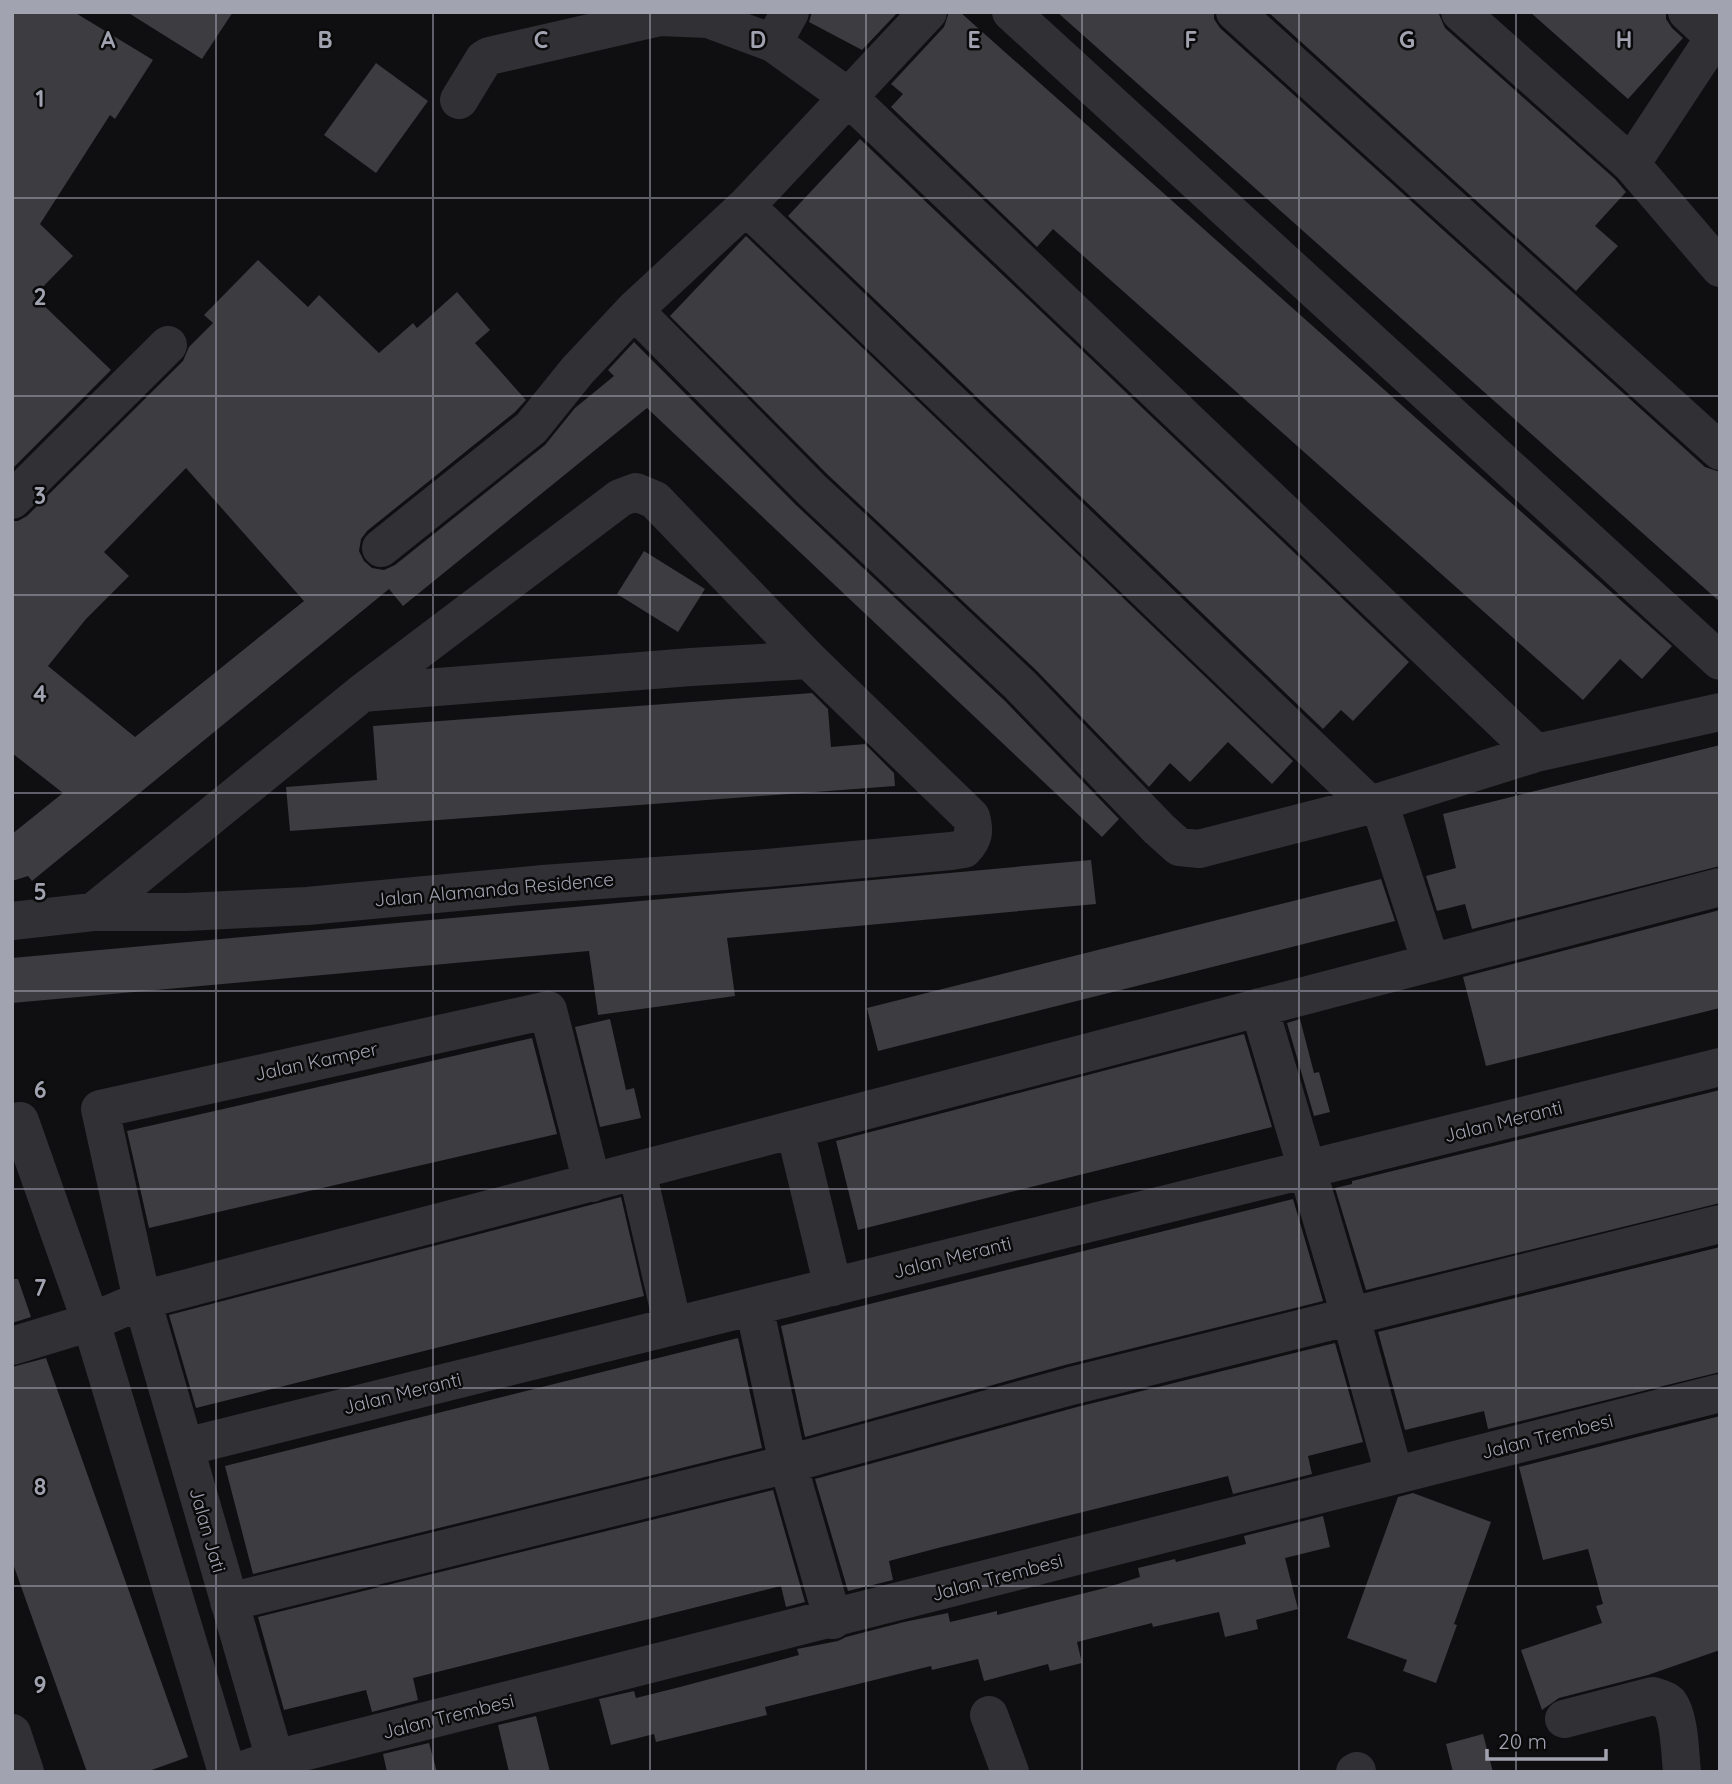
<svg xmlns="http://www.w3.org/2000/svg" width="1732" height="1784" font-family="Quicksand,sans-serif">
<rect width="100%" height="100%" fill="#0f0f11"/>
<path fill="#3c3c41" fill-rule="evenodd" d="M 12,12 L 74,12 L 153,60 L 115,119 L 110,115 L 40,224 L 73,256 L 34,296 L 111,370 L 12,469 Z
M 127,12 L 233,12 L 202,59 Z
M 812,12 L 898,12 L 862,50 L 809,22 Z
M 949,12 L 960,12 L 1672,646 L 1642,679 L 1620,659 L 1583,700 L 1053,229 L 1037,247 L 891,107 L 903,94 L 891,84 L 944,27 Z
M 1057,12 L 1214,12 L 1214,19 L 1220,28 L 1705,467 L 1720,472 L 1720,602 Z
M 1268,12 L 1438,12 L 1445,28 L 1615,179 L 1626,192 L 1595,226 L 1618,246 L 1576,291 Z
M 1530,12 L 1666,12 L 1666,19 L 1672,28 L 1683,38 L 1628,99 Z
M 376,63 L 428,101 L 376,173 L 324,135 Z
M 860,139 L 1409,662 L 1353,721 L 1341,710 L 1323,729 L 788,216 Z
M 746,236 L 1293,761 L 1272,784 L 1228,742 L 1190,782 L 1170,763 L 1149,787 L 1035,669 L 827,474 L 670,316 Z
M 258,260 L 308,307 L 319,295 L 379,353 L 413,323 L 417,328 L 457,292 L 490,330 L 475,343 L 526,400 L 515,412 L 367,531 L 361,539 L 359,551 L 364,561 L 372,568 L 384,570 L 395,565 L 545,445 L 575,408 L 614,376 L 608,370 L 634,342 L 796,505 L 1005,701 L 1119,819 L 1102,837 L 647,408 L 403,606 L 389,589 L 32,881 L 28,876 L 12,881 L 12,834 L 63,793 L 12,753 L 12,521 L 18,521 L 27,516 L 183,361 L 189,347 L 213,323 L 204,315 ZM 186,468 L 304,601 L 135,737 L 48,666 L 86,619 L 129,576 L 104,552 Z
M 644,551 L 705,589 L 678,632 L 617,594 Z
M 812,693 L 828,709 L 831,747 L 865,744 L 894,773 L 895,786 L 290,831 L 286,787 L 377,780 L 373,726 Z
M 1720,745 L 1720,866 L 1472,929 L 1465,904 L 1437,911 L 1426,876 L 1456,868 L 1443,814 Z
M 1091,860 L 1096,904 L 727,938 L 735,996 L 598,1015 L 589,951 L 12,1003 L 12,958 Z
M 1381,879 L 1395,921 L 878,1051 L 867,1008 Z
M 1720,910 L 1720,1008 L 1486,1066 L 1463,977 Z
M 610,1019 L 626,1090 L 634,1088 L 641,1118 L 600,1127 L 575,1027 Z
M 1300,1019 L 1314,1073 L 1319,1072 L 1330,1112 L 1314,1116 L 1287,1023 Z
M 1244,1034 L 1272,1127 L 858,1230 L 836,1141 Z
M 532,1038 L 557,1134 L 149,1228 L 127,1131 Z
M 1720,1090 L 1720,1203 L 1366,1290 L 1335,1188 L 1352,1184 L 1352,1181 Z
M 621,1197 L 644,1296 L 196,1408 L 169,1315 Z
M 1293,1199 L 1323,1301 L 1065,1365 L 805,1437 L 781,1326 Z
M 1720,1247 L 1720,1372 L 1488,1429 L 1484,1411 L 1405,1430 L 1378,1332 Z
M 12,1279 L 18,1279 L 31,1317 L 12,1323 Z
M 738,1338 L 762,1448 L 253,1574 L 225,1466 Z
M 1335,1343 L 1363,1442 L 1308,1456 L 1312,1474 L 1233,1494 L 1228,1476 L 938,1548 L 889,1561 L 893,1580 L 848,1591 L 815,1479 L 1077,1407 Z
M 46,1358 L 188,1757 L 146,1772 L 87,1772 L 12,1561 L 12,1367 Z
M 1720,1416 L 1720,1650 L 1648,1675 L 1559,1698 L 1542,1710 L 1521,1650 L 1602,1623 L 1596,1606 L 1603,1604 L 1588,1549 L 1543,1560 L 1519,1467 Z
M 773,1490 L 805,1602 L 786,1607 L 781,1586 L 413,1678 L 418,1700 L 372,1712 L 366,1690 L 284,1710 L 258,1617 Z
M 1413,1493 L 1491,1522 L 1454,1624 L 1457,1625 L 1436,1683 L 1403,1671 L 1407,1660 L 1347,1638 L 1398,1497 Z
M 1323,1516 L 1330,1547 L 1285,1558 L 1298,1609 L 1256,1620 L 1258,1629 L 1225,1637 L 1219,1612 L 1153,1627 L 1152,1623 L 1077,1642 L 1082,1663 L 1050,1671 L 1048,1664 L 984,1681 L 978,1659 L 932,1670 L 931,1666 L 765,1707 L 767,1715 L 656,1742 L 654,1734 L 611,1745 L 599,1699 L 634,1691 L 636,1698 L 680,1687 L 799,1655 L 797,1649 L 838,1641 L 846,1637 L 904,1622 L 948,1613 L 950,1622 L 997,1611 L 997,1615 L 1105,1588 L 1140,1577 L 1138,1568 L 1175,1559 L 1176,1562 L 1246,1544 L 1244,1536 Z
M 536,1716 L 550,1772 L 509,1772 L 498,1725 Z
M 1483,1734 L 1493,1772 L 1453,1772 L 1446,1744 Z
M 429,1743 L 437,1772 L 387,1772 L 383,1754 Z"/>
<g fill="none" stroke-linecap="round" stroke-linejoin="round">
<path stroke="#303035" stroke-width="38" d="M 1011,12 L 1720,661
M 1235,12 L 1720,451
M 1460,12 L 1631,164 L 1720,268
M 1687,12 L 1715,38
M 773,43 L 790,12
M 459,100 L 484,59 L 489,56 L 660,17 L 708,19 L 773,43 L 847,96 L 1536,753
M 1631,164 L 1720,29
M 746,206 L 1370,805
M 634,310 L 812,490 L 1020,685 L 1159,829 L 1179,847 L 1199,849 L 1370,805 L 1536,753 L 1720,712
M 12,500 L 168,345
M 381,548 L 531,428 L 577,371 L 634,310 L 746,206 L 928,12
M 362,693 L 691,667 L 809,660
M 1379,802 L 1431,963
M 12,921 L 93,912 L 186,912 L 307,906 L 543,884 L 767,868 L 951,851 L 964,849 C 974,838 975,831 971,817 L 809,660 L 655,500 L 636,492 L 620,498 L 362,693 L 93,912
M 1259,1007 L 1351,1318 L 1394,1474
M 20,1121 L 91,1322 L 227,1772
M 795,1130 L 833,1287
M 637,1171 L 673,1326
M 754,1306 L 788,1464 L 833,1620
M 12,1346 L 91,1322 L 142,1300 L 1720,887
M 185,1447 L 1720,1067
M 229,1602 L 788,1464 L 1071,1386 L 1720,1224
M 989,1715 L 1010,1772
M 1564,1719 L 1653,1696 C 1659,1698 1665,1699 1669,1703 C 1680,1717 1680,1755 1682,1772
M 12,1733 L 25,1772
M 275,1759 L 142,1300 L 100,1109 L 548,1010 L 592,1183
M 237,1772 L 275,1759 L 1720,1393
M 1355,1772 L 1357,1771"/>
</g>
<path fill="none" stroke="#a1a3b1" stroke-width="2" stroke-opacity="0.55" d="M 216,12 L 216,1772M 433,12 L 433,1772M 650,12 L 650,1772M 866,12 L 866,1772M 1082,12 L 1082,1772M 1299,12 L 1299,1772M 1516,12 L 1516,1772M 12,198 L 1720,198M 12,396 L 1720,396M 12,595 L 1720,595M 12,793 L 1720,793M 12,991 L 1720,991M 12,1189 L 1720,1189M 12,1388 L 1720,1388M 12,1586 L 1720,1586"/>
<g text-anchor="middle" stroke-width="5" stroke-linejoin="round" paint-order="stroke">
<g font-size="19" fill="#a1a3b1" stroke="#0b0a0b">
<text transform="translate(494 889) rotate(-5)" y="7">Jalan Alamanda Residence</text>
<text transform="translate(316 1061) rotate(-12)" y="7">Jalan Kamper</text>
<text transform="translate(1503 1121) rotate(-14)" y="7">Jalan Meranti</text>
<text transform="translate(952 1257) rotate(-14)" y="7">Jalan Meranti</text>
<text transform="translate(402 1393) rotate(-14)" y="7">Jalan Meranti</text>
<text transform="translate(1547 1436) rotate(-14)" y="7">Jalan Trembesi</text>
<text transform="translate(208 1530) rotate(74)" y="7">Jalan Jati</text>
<text transform="translate(997 1577) rotate(-15)" y="7">Jalan Trembesi</text>
<text transform="translate(448 1716) rotate(-14)" y="7">Jalan Trembesi</text>
</g>
</g>
<g font-size="23" text-anchor="middle" font-weight="bold" fill="#a1a3b1" stroke="#0b0a0b" stroke-width="5" stroke-linejoin="round" paint-order="stroke">
<text x="108" y="48">A</text>
<text x="325" y="48">B</text>
<text x="541" y="48">C</text>
<text x="758" y="48">D</text>
<text x="974" y="48">E</text>
<text x="1191" y="48">F</text>
<text x="1407" y="48">G</text>
<text x="1624" y="48">H</text>
<text x="40" y="107">1</text>
<text x="40" y="305">2</text>
<text x="40" y="504">3</text>
<text x="40" y="702">4</text>
<text x="40" y="900">5</text>
<text x="40" y="1098">6</text>
<text x="40" y="1296">7</text>
<text x="40" y="1495">8</text>
<text x="40" y="1693">9</text>
</g>
<rect width="1732" height="1784" fill="none" stroke="#a1a3b1" stroke-width="28"/>
<path d="M1487 1749v10h119v-10" fill="none" stroke="#a1a3b1" stroke-width="3.5"/>
<text x="1498" y="1749" font-size="21" fill="#a1a3b1" stroke="#0b0a0b" stroke-width="5" paint-order="stroke">20 m</text>
</svg>
